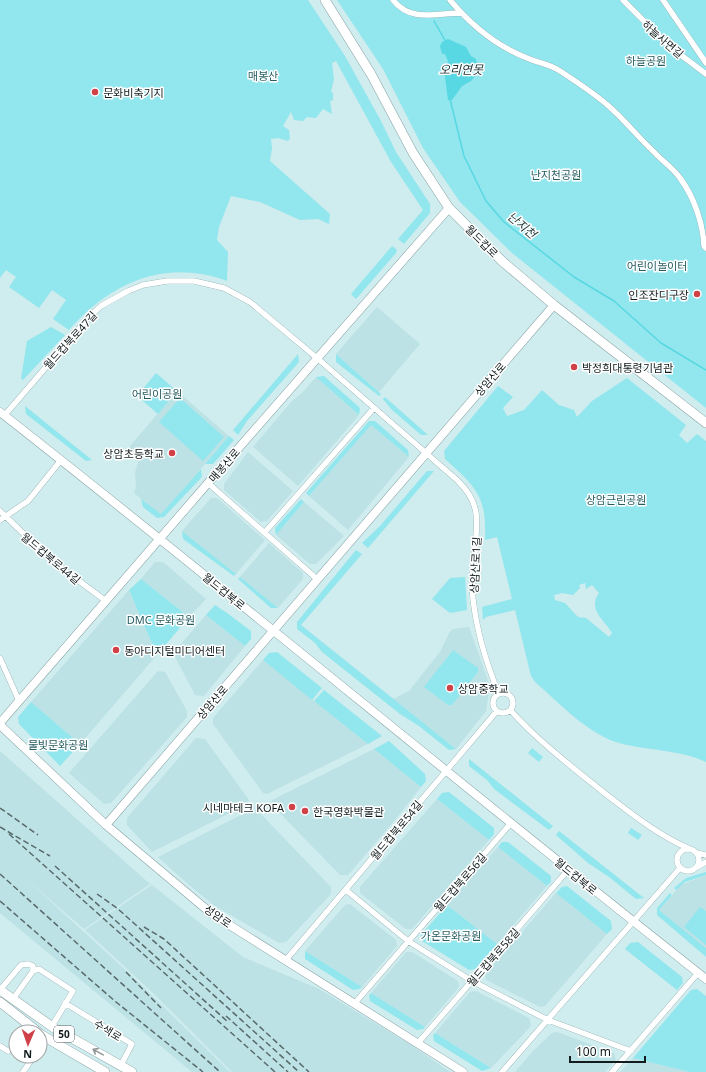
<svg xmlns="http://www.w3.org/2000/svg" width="706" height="1072" font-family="'Noto Sans','Noto Sans KR',sans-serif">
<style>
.built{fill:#bce2e5}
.green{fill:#92e6ed;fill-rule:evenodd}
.water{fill:#57d8e2}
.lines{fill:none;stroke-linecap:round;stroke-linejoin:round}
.stream{stroke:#57d8e2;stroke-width:1.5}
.street-casing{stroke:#86a1a3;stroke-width:6}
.secondary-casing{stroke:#86a1a3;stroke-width:9}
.primary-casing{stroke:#86a1a3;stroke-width:10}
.street{stroke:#fff;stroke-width:5.5}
.secondary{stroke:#fff;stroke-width:8}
.primary{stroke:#fff;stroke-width:9}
.rail{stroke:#596a6b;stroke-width:1.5;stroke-dasharray:6 3;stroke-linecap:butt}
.oneway{stroke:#949999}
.poi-dot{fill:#d04047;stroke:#fff;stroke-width:1.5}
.labels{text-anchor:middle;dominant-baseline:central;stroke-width:3;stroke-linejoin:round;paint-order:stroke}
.shield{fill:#fff;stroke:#596061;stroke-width:1}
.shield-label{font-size:10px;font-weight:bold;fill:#121c1d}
.street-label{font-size:11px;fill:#121c1d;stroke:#fff}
.park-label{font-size:11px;fill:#275d61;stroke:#fff}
.poi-label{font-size:11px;fill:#121c1d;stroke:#fff;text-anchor:start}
.water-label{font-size:12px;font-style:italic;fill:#193031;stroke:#fff}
</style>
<rect width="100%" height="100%" fill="#cfecee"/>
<path class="built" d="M377,307L420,344L379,392L336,354Z
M316,377L359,415L298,486L253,447L292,401L301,394Z
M177,391L229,436L161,515L134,493L136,487L135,472L138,463L137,454L125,452Z
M371,425L409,457L348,530L309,496Z
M248,452L293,491L267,521L261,522L224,490V484Z
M211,498H217L265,540L236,574L182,531Z
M304,502L344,536L316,564H310L276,535Z
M269,543L303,573V579L278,608L240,577Z
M155,562H163L206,599L189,617L141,579Z
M129,590L157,655L80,744L31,702Z
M206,615L245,646L204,696L195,695L173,653Z
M469,627L490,686L486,711L456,749L393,699L409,691L440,652L449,633L453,629Z
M263,660L368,744L267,794L263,793L213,724V718Z
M158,671L165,672L187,711V717L111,803L104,804L69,773Z
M196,738L205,739L249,800L248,804L152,852L127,825V818Z
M374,749L421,787L395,820L348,875H340L271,804L272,800Z
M0,751L150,884L84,929L25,878L131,975L230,1072H192L0,913Z
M437,799L489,840L412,929H406L360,893V887Z
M253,809L257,810L331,887V894L286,942L279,943L215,906L189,885L158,857Z
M498,847L547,886L497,944L447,905Z
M706,875V948L659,910L681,885Z
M152,885L243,957L319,989L411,1045L450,1072H232L150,990L85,930Z
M556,893L607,934L545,1006L540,1007L486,980L485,974Z
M350,904L396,940L397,946L362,987L305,951L345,905Z
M406,952H412L458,981L459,987L425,1027L371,993Z
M476,991L529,1018L531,1026L491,1068L435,1033L470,992Z
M557,1032L614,1053L616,1060L605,1072H515L533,1051L552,1033Z
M633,1058L662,1065L690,1072H620Z"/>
<path class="green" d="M0,0H308L345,56L381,121L396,152L430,204V213L404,244L398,239L423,210L391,162L336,61L332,63L334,79L331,92L333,93V100L330,101L332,114L323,109L316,118L307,117L303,121L294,120L291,112L283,126L289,130L290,138L288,141L278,138L271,139L272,148L270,161L330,214L329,224L318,219L300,220L260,202L231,196L219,227L217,240L228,252L227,281C165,258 110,283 69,330L53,319L66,300L52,290L39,308L9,287L16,277L6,270L0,278Z
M337,0H706V408L512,253L460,202L423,148L383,69Z
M392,246L397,250L396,253L356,299L351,294Z
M51,327L65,335L23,380L21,379L27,341Z
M298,354L299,362L247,421L238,435L233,430Z
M336,354L381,394L379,396L336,362Z
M156,373L177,391L158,414L137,396Z
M324,376L360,408L359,415L316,377Z
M627,378L686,425L679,435L687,443L697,434L706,441V762C678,749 648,751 619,743C586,733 561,704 535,682L531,676L515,610L486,617L483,620L482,607L512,599L497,537L485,540C487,496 476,487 445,459L444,451L498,386L513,397L503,408L507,416L524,410L542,390L559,405L574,410L577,417L592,401ZM585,583L586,589L592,585L599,593C587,610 605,620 612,633L609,637L586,618L578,617L565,603L555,600L554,595L562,593L573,595L580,588L579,585Z
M385,397L428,435H421L391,409L383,399Z
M180,398L224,437L203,461L159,422Z
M25,407V406L92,460L86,461L26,414Z
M369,421H375L408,450L409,457L371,425L309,496L306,493Z
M229,436L234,440L213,464H205Z
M201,469L202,477L164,517L157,518L143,507L141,499L161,514Z
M427,471H434L368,548L362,543L380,526Z
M301,499L304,502L276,535L275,528Z
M182,531L236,574L234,576L183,539Z
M356,550L362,554L301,625L456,749L449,750L419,726L400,714L322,652L315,643L297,629V622Z
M240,577L278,608H271L238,579Z
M465,577L467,610L450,613L432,599L450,578Z
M141,579L189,617L157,655L129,590Z
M215,605L227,613L251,631V639L245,646L206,615Z
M453,650L478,668V672L452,705H448L424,687Z
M277,652L322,688L312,700L263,660L269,653Z
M324,690L382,736L368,744L314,701Z
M31,702L80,744L60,766L19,724L18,717Z
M389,741L425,774L426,781L421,787L374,749Z
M532,748L543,757L539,762L528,753Z
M469,759L553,826L549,830L494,789L487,780L469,766Z
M449,792L494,828V834L489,840L437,799L442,793Z
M631,828L642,835L638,840L628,833Z
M559,831L644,898L636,899L609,877L588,863L556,835Z
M502,842H508L551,876V882L547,886L498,847Z
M706,872V875L685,882L676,890L674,888L686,878Z
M567,886L611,921L612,929L607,934L556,893L562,887Z
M670,893L672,895L659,910L706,948V957L657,915V908Z
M447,905L497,944L475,969L469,970L422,941L421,935Z
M700,907L706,911V945L684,927Z
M638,942L682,977L683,983L677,990L625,949L630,943Z
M305,951L362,987L359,989L353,990L305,959Z
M697,989L706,996V1072H690L633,1058L691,990Z
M371,993L425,1027L423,1029L417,1030L370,1001L369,995Z
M435,1033L491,1068L482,1071L434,1041L433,1035Z"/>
<path class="water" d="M448,39L466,47L471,56L476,59L478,69L475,76L471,81L462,86L452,100H448L444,69L448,61L445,54H442L440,46L442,42Z"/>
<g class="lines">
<path class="stream" d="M434,21L446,42
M450,99L464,156L486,201L504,222L574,277L614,301L661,343L706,370"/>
<defs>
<path id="street" d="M393,0C411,23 437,13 461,13
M450,0C471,25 496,46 527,58C538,63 550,64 560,71C577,82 600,97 614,111C628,124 640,139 654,152C662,161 673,168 680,178C694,197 703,223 704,246L706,248
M623,0L669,46L706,74
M663,0L706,63
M4,416L89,317L101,306L128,291L143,285L167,281H194L224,288L250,302L317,358L457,480C483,505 477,524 474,556C472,570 472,585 473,599C477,633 486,663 499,694
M208,483L317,579
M0,511L52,561L106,601
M0,520L28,501L61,460
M265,532L374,408
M0,658L19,701
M493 703a10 10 0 1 1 20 0a10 10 0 1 1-20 0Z
M511,711C538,741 571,766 603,792C631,813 657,835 690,849
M677 860a11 11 0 1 1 22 0a11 11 0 1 1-22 0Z
M696,853L706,855
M697,867L706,862
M346,890L408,941L472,981L548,1020L631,1051
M285,961L497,711
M33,971L39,969L73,991L52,1026
M0,990L21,965L28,964L33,966V971L13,999
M65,1003L132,1044L121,1065
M354,1004L511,823
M418,1043L568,870
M0,1046L8,1051
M40,1047L46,1038
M23,1072L34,1056
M502,1072L680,868
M612,1072L698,973"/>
<path id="secondary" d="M0,412C237,598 469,792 706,979
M0,723L208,483L449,208
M0,725L106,825L212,914L463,1072
M106,825L554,305"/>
<path id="primary" d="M325,0L371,74L413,153L449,208L503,262L554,305L706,423
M0,990L54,1028L132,1072
M0,1002L38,1032
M40,1034L105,1072"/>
</defs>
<use href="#street" class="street-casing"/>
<use href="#secondary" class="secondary-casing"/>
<use href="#primary" class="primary-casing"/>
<use href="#street" class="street"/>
<use href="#secondary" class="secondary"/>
<use href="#primary" class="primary"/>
<path class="rail" d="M0,808L38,835
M0,827L50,856
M9,834L275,1072
M55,866L228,1022
M0,874L220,1072
M97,894L117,908L299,1072
M0,901L116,1002L203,1072
M144,927L164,939L309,1072
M126,972L161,1008
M226,1016L288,1072"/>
</g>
<defs><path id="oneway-shaft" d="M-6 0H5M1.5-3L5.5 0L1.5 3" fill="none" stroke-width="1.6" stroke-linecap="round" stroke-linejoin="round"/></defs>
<use class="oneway" href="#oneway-shaft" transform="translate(98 1052) rotate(-151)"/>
<g class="poi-dot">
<circle cx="95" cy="92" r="4"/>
<circle cx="697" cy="294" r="4"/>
<circle cx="574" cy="367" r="4"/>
<circle cx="172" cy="453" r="4"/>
<circle cx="116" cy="650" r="4"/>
<circle cx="450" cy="688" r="4"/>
<circle cx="292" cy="807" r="4"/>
<circle cx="305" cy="811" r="4"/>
</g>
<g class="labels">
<rect class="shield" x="54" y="1026" width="20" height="16" rx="3"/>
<g class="shield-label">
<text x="64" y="1034">50</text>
</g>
<g class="street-label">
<text transform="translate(663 39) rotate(41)">하늘사면길</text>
<text transform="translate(482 241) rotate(45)">월드컵로</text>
<text transform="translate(70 340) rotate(-48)">월드컵북로47길</text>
<text transform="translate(490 379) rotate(-49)">상암산로</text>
<text transform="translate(224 465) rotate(-49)">매봉산로</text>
<text transform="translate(51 558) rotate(40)">월드컵북로44길</text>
<text transform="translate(475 565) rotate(-87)">상암산로1길</text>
<text transform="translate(224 591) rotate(39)">월드컵북로</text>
<text transform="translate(212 702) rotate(-49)">상암산로</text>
<text transform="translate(396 830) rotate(-50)">월드컵북로54길</text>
<text transform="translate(576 876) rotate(39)">월드컵북로</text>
<text transform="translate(460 882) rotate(-49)">월드컵북로56길</text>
<text transform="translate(218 916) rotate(35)">성암로</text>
<text transform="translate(493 957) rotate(-49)">월드컵북로58길</text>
<text transform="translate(108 1030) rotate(31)">수색로</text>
</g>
<g class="park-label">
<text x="646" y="60">하늘공원</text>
<text x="263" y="75">매봉산</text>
<text x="556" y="174">난지천공원</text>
<text x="657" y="265">어린이놀이터</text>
<text x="157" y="393">어린이공원</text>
<text x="616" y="499">상암근린공원</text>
<text x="161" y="619">DMC 문화공원</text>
<text x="58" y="744">물빛문화공원</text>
<text x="451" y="935">가온문화공원</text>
</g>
<g class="poi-label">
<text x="103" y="92">문화비축기지</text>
<text x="689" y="294" text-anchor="end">인조잔디구장</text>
<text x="582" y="367">박정희대통령기념관</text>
<text x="164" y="453" text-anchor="end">상암초등학교</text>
<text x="124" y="650">동아디지털미디어센터</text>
<text x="458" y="688">상암중학교</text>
<text x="284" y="807" text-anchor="end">시네마테크 KOFA</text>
<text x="313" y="811">한국영화박물관</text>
</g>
<g class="water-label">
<text x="461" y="69">오리연못</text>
<text transform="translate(522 225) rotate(40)">난지천</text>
</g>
</g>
<g transform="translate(28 1044) rotate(182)"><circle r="19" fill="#ffffff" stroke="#a0a4a5"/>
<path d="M0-3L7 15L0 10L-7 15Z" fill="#d04047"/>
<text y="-6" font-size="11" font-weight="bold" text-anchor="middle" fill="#121c1d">N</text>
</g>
<path d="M570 1056v6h75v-6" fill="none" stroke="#121c1d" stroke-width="2"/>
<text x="576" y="1056" font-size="12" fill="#121c1d" stroke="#ffffff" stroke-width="3" paint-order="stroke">100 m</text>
</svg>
